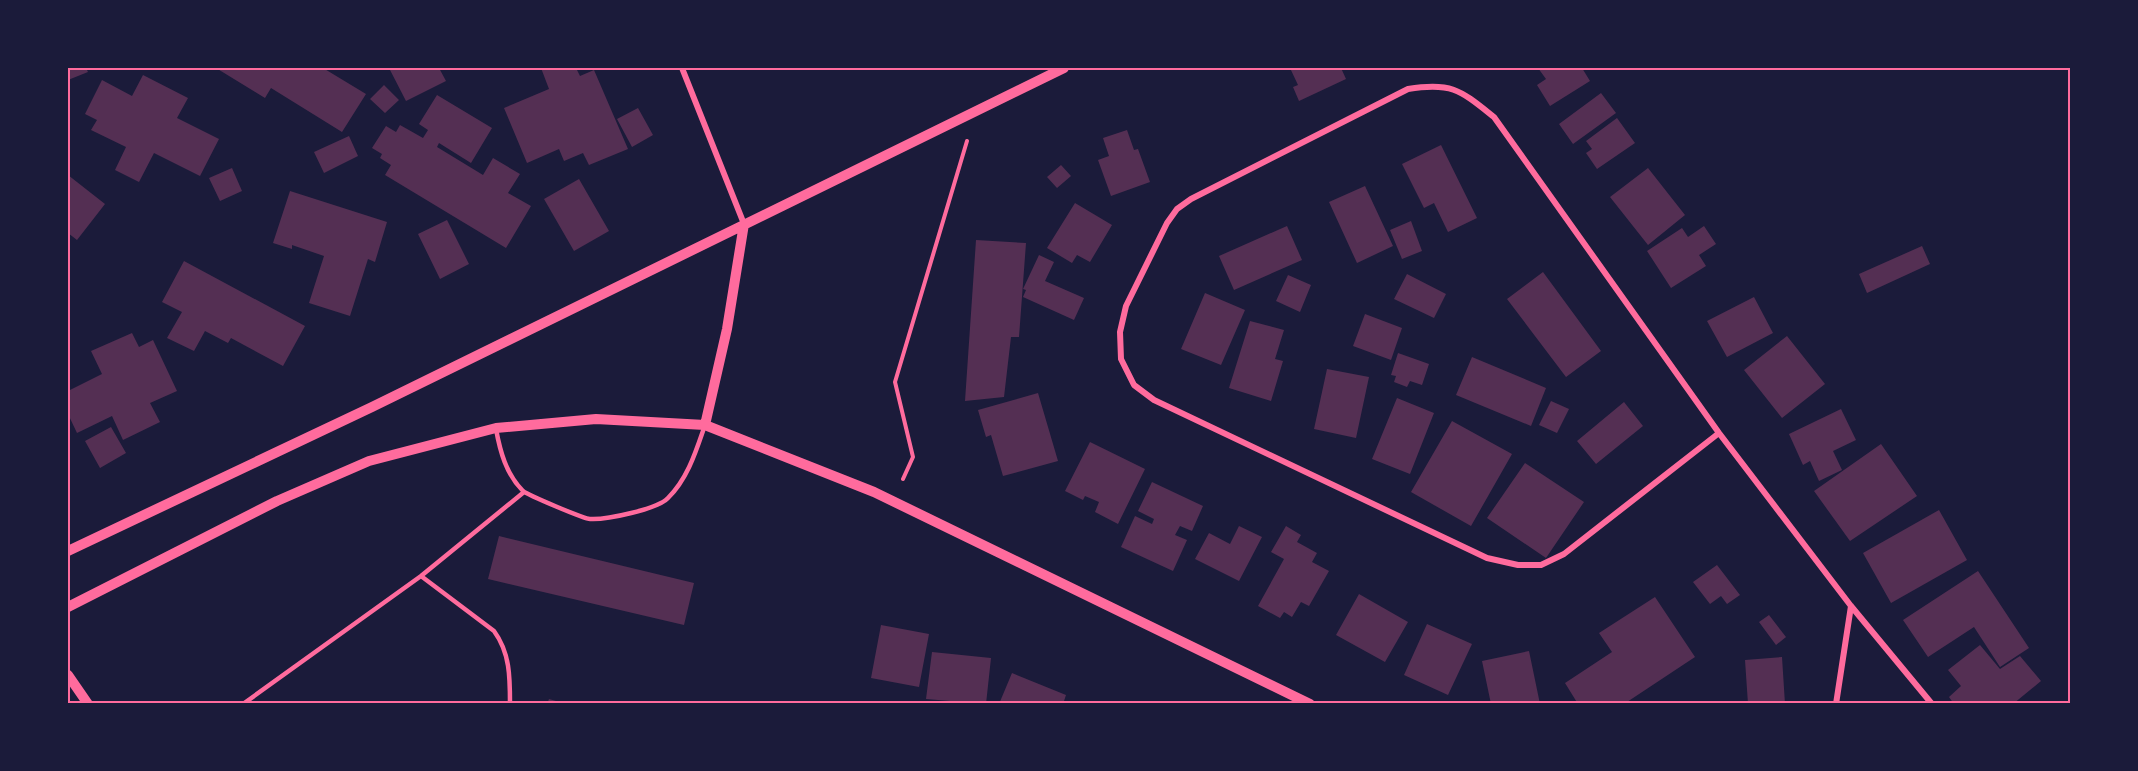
<svg xmlns="http://www.w3.org/2000/svg" width="2138" height="771" font-family="Figtree,sans-serif">
<style>
.building{fill:#542f53}
.lines{fill:none;stroke-linecap:round;stroke-linejoin:round}
.path{stroke:#ff6b9d;stroke-width:4}
.service{stroke:#ff6b9d;stroke-width:4.5}
.minor{stroke:#ff6b9d;stroke-width:6}
.tertiary{stroke:#ff6b9d;stroke-width:10}
.neatline{fill:none;stroke:#ff6b9d;stroke-width:2}
</style>
<rect width="100%" height="100%" fill="#1b1b3a"/>
<path class="building" d="M68,68H86L88,72L68,80Z
M216,68H323L366,94L342,132L271,88L265,98Z
M389,68H439L446,81L406,101Z
M541,68H576L580,76L594,70L628,149L589,165L583,153L564,161L559,149L527,163L504,108L549,89Z
M1290,68H1341L1346,79L1299,101L1293,87L1298,85Z
M1538,68H1582L1590,81L1550,106L1537,85L1546,79Z
M143,75L188,98L177,118L219,139L200,176L154,153L139,182L115,170L126,147L91,130L97,120L85,114L102,80L132,96Z
M384,85L399,100L385,113L370,99Z
M1601,93L1616,113L1573,144L1559,124Z
M437,95L492,128L471,163L439,143L437,147L483,175L493,158L520,174L508,193L531,206L506,248L385,175L391,165L380,158L382,154L372,148L386,126L396,132L400,125L423,138L428,130L419,124Z
M638,108L653,135L632,147L617,119Z
M1617,118L1635,143L1597,169L1586,153L1592,149L1586,141Z
M1127,130L1134,150L1138,149L1150,182L1111,196L1098,160L1109,156L1103,138Z
M349,136L358,156L324,173L314,152Z
M1441,145L1477,218L1448,232L1434,203L1424,208L1402,164Z
M1061,165L1071,176L1057,188L1047,177Z
M232,168L242,191L220,201L209,178Z
M1648,168L1685,215L1648,245L1610,197Z
M68,175L105,204L77,240L68,233Z
M579,179L609,231L574,251L544,199Z
M1365,186L1393,246L1357,263L1329,202Z
M290,191L387,222L375,262L368,259L350,316L309,303L324,256L292,245V249L273,243Z
M1075,203L1112,225L1090,262L1077,255L1072,263L1047,248Z
M447,220L469,264L440,279L418,234Z
M1411,221L1422,251L1402,259L1390,230Z
M1287,226L1302,260L1234,290L1219,256Z
M1704,226L1716,244L1699,255L1706,266L1671,288L1647,251L1682,228L1688,237Z
M976,240L1026,243L1019,337H1011L1004,397L965,401Z
M1922,246L1930,264L1867,293L1859,274Z
M1039,255L1054,262L1045,281L1084,298L1074,320L1023,297L1026,290L1023,289Z
M184,261L305,326L283,366L231,338L228,343L205,331L194,351L167,338L182,312L162,302Z
M1543,272L1601,351L1566,377L1507,299Z
M1407,274L1446,294L1434,318L1394,299Z
M1288,275L1311,285L1300,312L1276,301Z
M1205,293L1245,310L1221,365L1181,349Z
M1754,297L1773,333L1727,357L1707,321Z
M1365,314L1402,328L1391,360L1353,346Z
M1250,321L1284,330L1275,359L1283,361L1271,401L1229,388Z
M132,333L139,347L153,340L177,391L150,403L160,422L123,440L112,416L77,433L68,414V391L102,374L91,351Z
M1787,336L1825,384L1782,418L1744,370Z
M1398,353L1429,364L1422,385L1410,381L1407,387L1394,382L1396,376L1391,375Z
M1472,357L1546,388L1531,426L1456,395Z
M1327,369L1369,377L1356,438L1314,429Z
M1038,393L1058,461L1003,476L991,435L986,437L978,410Z
M1397,398L1434,413L1410,474L1372,459Z
M1551,401L1569,409L1557,433L1539,425Z
M1624,402L1643,426L1596,464L1577,441Z
M1841,409L1856,440L1833,451L1842,470L1819,481L1810,461L1803,465L1789,434Z
M1452,421L1512,454L1471,526L1411,492Z
M111,427L126,453L100,468L85,441Z
M1090,442L1145,469L1118,524L1095,512L1099,502L1085,496L1083,500L1065,491Z
M1881,444L1917,496L1850,541L1814,491Z
M1525,463L1584,502L1546,558L1487,518Z
M1152,482L1203,506L1192,531L1180,526L1175,535L1187,540L1173,571L1121,547L1135,516L1152,524L1154,519L1138,511Z
M1939,510L1967,560L1891,603L1863,553Z
M1239,526L1262,537L1239,581L1195,559L1209,533L1230,544Z
M1286,526L1301,535L1297,542L1317,553L1312,562L1329,571L1309,606L1301,602L1292,617L1284,612L1280,618L1258,606L1284,559L1271,552Z
M499,536L694,583L684,625L488,579Z
M1717,565L1740,595L1727,604L1721,596L1710,604L1693,582Z
M1978,571L2029,648L2000,667L1974,627L1928,657L1903,620Z
M1359,594L1408,622L1385,662L1336,635Z
M1655,597L1695,657L1624,704H1578L1565,683L1612,652L1599,633Z
M1769,615L1786,637L1776,645L1759,622Z
M1427,624L1472,644L1448,695L1404,675Z
M881,625L929,634L919,687L871,678Z
M1980,645L2000,669L2020,656L2041,681L2013,704H1954L1949,697L1961,686L1948,670Z
M1529,651L1540,704H1491L1482,661Z
M932,652L991,658L986,704L926,699Z
M1782,657L1785,704H1748L1745,660Z
M1012,673L1066,695L1063,704H999Z
M549,699L563,703V704H547Z"/>
<g class="lines">
<path class="path" d="M903,479L913,457L895,382L967,141"/>
<path class="service" d="M496,429C500,451 506,474 523,491C528,495 584,519 590,519C606,520 658,509 668,498C688,478 696,451 705,425
M421,576L494,631C510,653 510,677 510,704
M243,704L421,576L524,492"/>
<path class="minor" d="M682,68L744,224
M1719,433L1564,554L1541,565H1518L1487,558L1154,400L1134,385L1121,359L1120,332L1126,306L1167,223L1177,209L1191,199L1408,89C1452,82 1460,90 1494,117L1719,433L1851,606L1932,704
M1836,704L1851,606"/>
<path class="tertiary" d="M705,425L727,329L744,224
M68,551L372,407L1064,68
M68,607L277,501L369,461L496,428L596,419L705,425L874,492L1310,704
M68,675L88,704"/>
</g>
<rect width="2138" height="771" fill="none" stroke="#1b1b3a" stroke-width="138"/>
<rect x="69" y="69" width="2000" height="633" class="neatline"/>
</svg>
